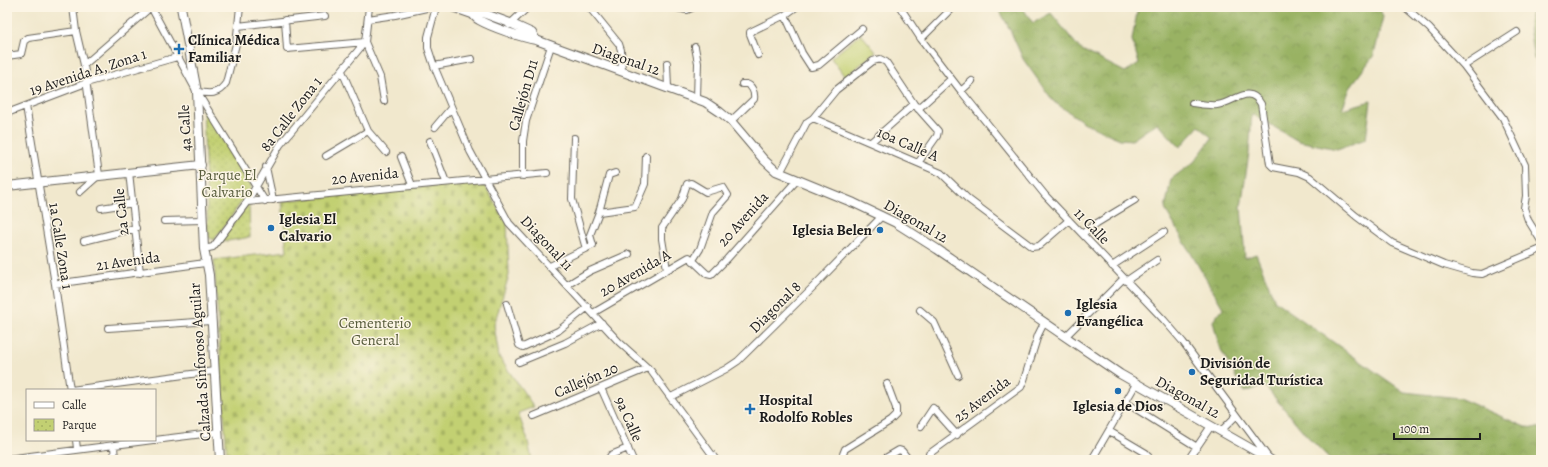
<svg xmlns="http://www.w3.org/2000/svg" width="1548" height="467" font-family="Alegreya,serif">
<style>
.grass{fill:#c2d072;stroke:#6f7647}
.forest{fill:url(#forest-crowns);stroke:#5a6740}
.cemetery{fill:url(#cemetery-stones);stroke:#6f7647}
.park{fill:url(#park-dots);stroke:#6f7647}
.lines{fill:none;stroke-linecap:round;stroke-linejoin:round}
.minor-casing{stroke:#67635a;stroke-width:8}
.major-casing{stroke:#67635a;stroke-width:10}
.minor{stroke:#fff;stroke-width:6}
.major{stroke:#fff;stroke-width:8}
.poi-dot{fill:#1f6fb2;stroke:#fcf5e5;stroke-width:1.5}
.labels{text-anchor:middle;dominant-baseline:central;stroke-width:3;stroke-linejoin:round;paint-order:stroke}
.poi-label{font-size:15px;font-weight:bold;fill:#1c1c1c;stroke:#fcf5e5;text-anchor:start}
.street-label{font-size:15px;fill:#1c1c1c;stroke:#fcf5e5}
.park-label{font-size:15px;fill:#565b3a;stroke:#fcf5e5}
</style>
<defs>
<pattern id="forest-crowns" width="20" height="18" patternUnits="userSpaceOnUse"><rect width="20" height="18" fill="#99b264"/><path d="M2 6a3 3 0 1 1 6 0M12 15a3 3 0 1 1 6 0" fill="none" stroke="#839856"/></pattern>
<pattern id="cemetery-stones" width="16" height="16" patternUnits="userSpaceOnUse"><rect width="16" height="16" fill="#c2d072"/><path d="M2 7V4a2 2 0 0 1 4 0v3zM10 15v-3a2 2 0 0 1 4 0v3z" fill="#a6b262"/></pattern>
<pattern id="park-dots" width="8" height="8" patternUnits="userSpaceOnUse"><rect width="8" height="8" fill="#c2d072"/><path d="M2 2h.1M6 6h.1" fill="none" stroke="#a6b262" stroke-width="1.8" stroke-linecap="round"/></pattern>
</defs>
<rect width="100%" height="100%" fill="#fcf5e5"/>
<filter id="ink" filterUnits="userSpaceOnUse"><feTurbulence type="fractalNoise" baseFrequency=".025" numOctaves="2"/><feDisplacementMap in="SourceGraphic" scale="8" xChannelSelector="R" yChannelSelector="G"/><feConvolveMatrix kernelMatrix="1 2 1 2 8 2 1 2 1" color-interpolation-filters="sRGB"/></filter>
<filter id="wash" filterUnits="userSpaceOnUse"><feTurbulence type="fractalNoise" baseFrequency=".012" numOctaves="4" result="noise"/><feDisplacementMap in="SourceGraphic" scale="16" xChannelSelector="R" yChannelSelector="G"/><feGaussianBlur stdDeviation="0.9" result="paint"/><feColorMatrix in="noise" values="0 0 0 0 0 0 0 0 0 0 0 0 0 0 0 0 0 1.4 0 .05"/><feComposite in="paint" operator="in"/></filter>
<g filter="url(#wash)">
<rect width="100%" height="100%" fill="#f1e8cd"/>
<path class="grass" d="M861,34L876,52L845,77L831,58Z"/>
<path class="forest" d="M998,7H1022L1033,23L1051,13L1080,49L1125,72L1139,63L1132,40L1138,7H1379L1383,17L1374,55L1351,86L1342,109L1371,101L1366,139L1337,149L1298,141L1252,114L1249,153L1241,207L1245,258L1256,254L1275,301L1404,392L1459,398L1525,427L1541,428V460H1331L1307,436L1265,386L1244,392L1219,346L1213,321L1223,308L1165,209L1171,179L1194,162L1212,138L1199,126L1180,147L1157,123L1132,140L1120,139L1088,125L1054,102L1023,59L1011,32Z
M1532,7H1541V66L1534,59L1529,27Z"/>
<path class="cemetery" d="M482,181L507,223L509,275L494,325L499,357L534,407L518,413L527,438L532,460H227L214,260L287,251L282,201Z"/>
<path class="park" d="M206,106L251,180V189L214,240L208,237L203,107Z
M249,203L250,237L217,243Z"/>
</g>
<g filter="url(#ink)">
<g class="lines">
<defs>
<path id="minor" d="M73,7L76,31L84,65L99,175L80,192
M151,7L197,92L265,201
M436,7L428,37V48L434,66L470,151L509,223L619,342L651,371L716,460
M589,7L619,44L621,50L622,72
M672,7L687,10L694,7
M900,7L921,39L961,91L1045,195L1164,320L1183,342L1268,457
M1405,7L1429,28L1464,66L1503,118L1525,165L1526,196L1524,208L1528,220L1541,241
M785,15L802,53L811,67L819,65L862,29
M368,19L395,15L431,7
M285,20L287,49L365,42
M509,25L528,7
M238,26L325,16
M921,39L953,7
M365,42L380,77L384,101
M695,47L698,63L697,98
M758,55L750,34V32L785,15L796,7
M7,56L21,54L24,41L28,38L76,31
M667,63L668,88
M84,65L151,7
M434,66L472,59
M1464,66L1517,32
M342,71L368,131L386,152
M961,91L972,81
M197,92C210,94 218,95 226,83L236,44L240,7
M1192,103C1200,104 1209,106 1217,105C1234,103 1249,83 1261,104L1270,164L1273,167L1299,172L1310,177L1356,216L1392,243L1444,265L1472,273L1482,274L1541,249
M26,106L55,284L70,390
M918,109L951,79
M7,113L86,83L177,57
M813,118L941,173L968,199L1032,247L1039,246L1069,220
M731,121L754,99C755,93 752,85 746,84H742
M435,127L451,108
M574,138L572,199L586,249
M430,141L446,182
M871,142L914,104
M326,156L368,131
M401,157L412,185
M266,167L273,200
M129,172L140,273
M780,173L807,122L813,118L836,90L859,72L873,61L880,59L886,62L914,104L938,131L937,136L918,163
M523,176V141L526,121L551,46
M247,202L547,173
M101,208L133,203
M599,212L635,207L645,184L646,156
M164,221L203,220
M1082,234L1097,223L1135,200
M84,241L136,228
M204,249L213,247L247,202L280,145L365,42L369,7
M550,266L593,245L590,235L599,212L609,175L615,173
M1112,266L1164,232
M667,269L662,239V228L682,199L687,184L691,183L706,192L723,187L728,195L713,212L700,249L693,260
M1126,281L1157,260
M55,284L205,263
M567,285L590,271L629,254
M507,304L519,345L523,347L558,331L588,307
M920,310L934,322L958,375
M593,313L689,257L707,274L711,275L727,259L797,180
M108,328L211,321
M1065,337L1124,278
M519,362L565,343L602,323
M601,388L633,460
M71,390L214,371
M671,397L726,369L738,361L814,286L882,216
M1125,402L1197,447
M534,416L648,368
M921,426L933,408L957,435
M1109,431L1146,453L1148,456L1147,460
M1221,431L1237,415
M76,440L77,449
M155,440L219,432
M114,446L115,460
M7,459L153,440
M608,460L611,455L628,448
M845,460L843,454L845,449L890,421L896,415V408L887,384
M882,460L899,450L902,451L909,460
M928,460L929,454L1021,387L1024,380L1038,335L1044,323
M1095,460L1094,456L1136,384
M1188,460L1211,426"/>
<path id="major" d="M181,7L197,92L204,249L209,275L220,460
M452,7L472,14L480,12L510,23L532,33L536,40
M472,14C475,16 476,19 479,20C491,27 523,38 536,40L705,102L720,112L731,121L764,160L776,171L854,203L896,223L937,249L1120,374L1271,460
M7,186L201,165"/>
</defs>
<use href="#minor" class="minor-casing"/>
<use href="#major" class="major-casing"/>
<use href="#minor" class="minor"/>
<use href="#major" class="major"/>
</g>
</g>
<g class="poi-dot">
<path d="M177 43h4v4h4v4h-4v4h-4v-4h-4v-4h4z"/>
<circle cx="271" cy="228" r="4"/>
<circle cx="880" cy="230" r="4"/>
<circle cx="1068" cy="313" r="4"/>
<circle cx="1192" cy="372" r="4"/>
<circle cx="1118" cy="391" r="4"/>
<path d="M748 403h4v4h4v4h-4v4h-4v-4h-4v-4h4z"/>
</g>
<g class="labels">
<g class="poi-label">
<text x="188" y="40">Clínica Médica<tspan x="188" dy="17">Familiar</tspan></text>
<text x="279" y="219">Iglesia El<tspan x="279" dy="17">Calvario</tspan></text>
<text x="872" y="230" text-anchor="end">Iglesia Belen</text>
<text x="1076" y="304">Iglesia<tspan x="1076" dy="17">Evangélica</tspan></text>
<text x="1200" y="363">División de<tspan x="1200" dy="17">Seguridad Turística</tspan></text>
<text x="759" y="400">Hospital<tspan x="759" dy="17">Rodolfo Robles</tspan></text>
<text x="1118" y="406" text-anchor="middle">Iglesia de Dios</text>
</g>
<g class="street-label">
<text transform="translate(626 59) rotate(19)">Diagonal 12</text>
<text transform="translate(88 72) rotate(-18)">19 Avenida A, Zona 1</text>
<text transform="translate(523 95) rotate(-74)">Callejón D11</text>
<text transform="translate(291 114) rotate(-52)">8a Calle Zona 1</text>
<text transform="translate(185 128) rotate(-93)">4a Calle</text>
<text transform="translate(908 144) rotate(23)">10a Calle A</text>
<text transform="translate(365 176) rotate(-6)">20 Avenida</text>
<text transform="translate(121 212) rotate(-96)">2a Calle</text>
<text transform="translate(743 219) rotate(-48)">20 Avenida</text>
<text transform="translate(916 221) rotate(30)">Diagonal 12</text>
<text transform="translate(1092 226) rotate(46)">11 Calle</text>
<text transform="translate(547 243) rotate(47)">Diagonal 11</text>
<text transform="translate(61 246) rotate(81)">1a Calle Zona 1</text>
<text transform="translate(128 261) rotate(-8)">21 Avenida</text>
<text transform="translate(635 273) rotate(-30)">20 Avenida A</text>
<text transform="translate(775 307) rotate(-45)">Diagonal 8</text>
<text transform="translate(200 362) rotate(-94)">Calzada Sinforoso Aguilar</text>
<text transform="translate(586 380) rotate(-23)">Callejón 20</text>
<text transform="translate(1188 397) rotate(29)">Diagonal 12</text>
<text transform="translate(982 399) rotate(-37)">25 Avenida</text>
<text transform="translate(629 419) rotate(66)">9a Calle</text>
</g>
<g class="park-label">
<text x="227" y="175">Parque El<tspan x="227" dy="17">Calvario</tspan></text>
<text x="375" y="323">Cementerio<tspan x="375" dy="17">General</tspan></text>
</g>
</g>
<rect width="1548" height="467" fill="none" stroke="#fcf5e5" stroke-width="24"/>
<rect x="26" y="389" width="130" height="52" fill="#fcf5e5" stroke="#a29e95"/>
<rect x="34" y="402" width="20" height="6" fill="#ffffff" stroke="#a29e95"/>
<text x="62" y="409" font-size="12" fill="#1c1c1c">Calle</text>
<rect x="34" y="419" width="20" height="12" fill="url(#park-dots)" stroke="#a29e95"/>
<text x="62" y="429" font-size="12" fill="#1c1c1c">Parque</text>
<path d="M1394 433v6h86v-6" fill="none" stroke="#1c1c1c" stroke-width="2"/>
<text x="1400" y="433" font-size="12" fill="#1c1c1c" stroke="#fcf5e5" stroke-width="3" paint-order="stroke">100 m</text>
</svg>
